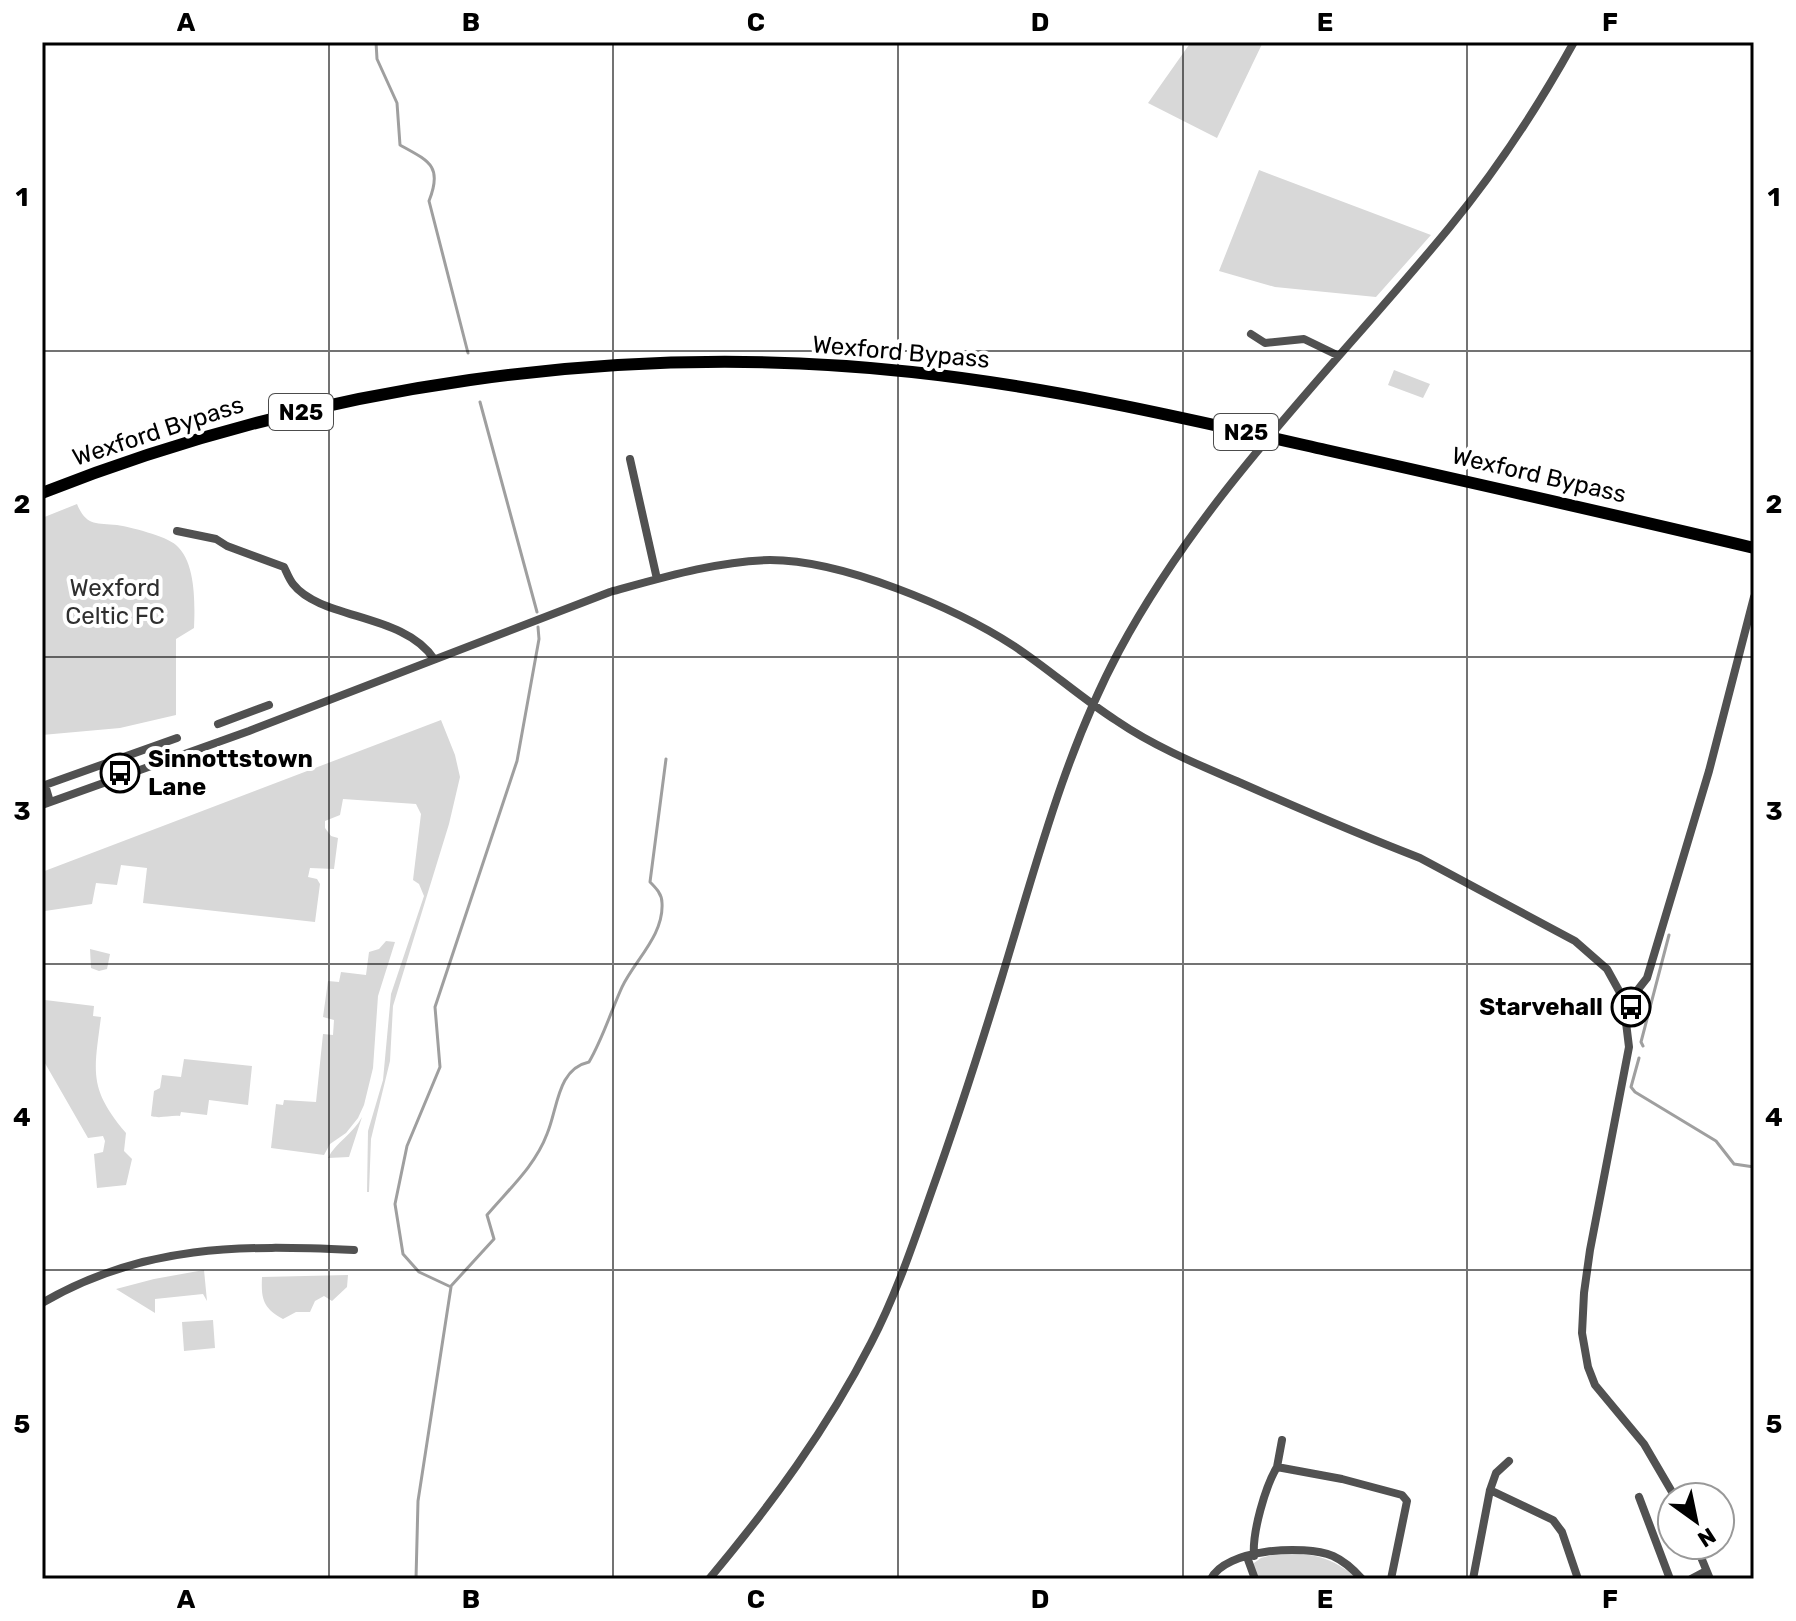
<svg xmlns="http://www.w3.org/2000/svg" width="1796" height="1621" font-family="Rubik,sans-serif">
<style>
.green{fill:#d8d8d8}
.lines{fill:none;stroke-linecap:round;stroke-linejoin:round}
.stream{stroke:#9f9f9f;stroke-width:3}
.minor{stroke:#515151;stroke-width:8}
.highway{stroke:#000;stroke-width:12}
.grid{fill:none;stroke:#000;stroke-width:2;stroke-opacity:0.55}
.labels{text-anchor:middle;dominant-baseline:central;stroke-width:8;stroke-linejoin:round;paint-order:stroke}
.shield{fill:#fff;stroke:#4c4c4c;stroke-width:2}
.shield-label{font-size:22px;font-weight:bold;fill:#000}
.street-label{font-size:24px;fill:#000;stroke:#fff}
.park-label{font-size:24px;fill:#2f2f2f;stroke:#fff}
.poi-label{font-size:24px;font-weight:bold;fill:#000;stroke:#fff;text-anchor:start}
.neatline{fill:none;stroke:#000;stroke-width:3}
.grid-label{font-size:26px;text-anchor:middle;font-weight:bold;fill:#000}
</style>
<rect width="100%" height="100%" fill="#fff"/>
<path class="green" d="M1191,42H1263L1217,138L1148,103Z
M1259,170L1431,235L1376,297L1275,287L1219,271Z
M1394,370L1430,384L1423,398L1388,385Z
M77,504C86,526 96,523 117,525C130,527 166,536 176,545C196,562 195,604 194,628L176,639V715L120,728L42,735V518Z
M441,720L455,755L460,777L449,824L393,1006L390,1061L371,1139L369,1192H367L368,1131L383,1080L391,994L424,896L419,884L413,880L421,814L416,804L343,799L340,815L325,821V828L331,836L338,838L334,869L310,868L308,877L317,879L320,884L315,922L143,903L147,868L121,865L117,885L96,883L92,904L45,911L42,898V872Z
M386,941L395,942L378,996L373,1068L364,1105L358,1118L346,1133L330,1144L324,1155L271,1148L276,1104L283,1105L284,1100L316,1102L323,1034L333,1035L334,1020L323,1017L328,981L339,982L341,972L366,975L369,952L379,949Z
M90,949L110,954L107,969L99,971L91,968Z
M44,992L45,1000L94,1006L93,1016L101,1017C94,1072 88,1088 126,1133L124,1151L132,1159L126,1185L97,1188L94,1154L103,1152L105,1141L103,1136L88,1138L42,1058V993Z
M184,1059L252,1066L248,1105L209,1100L207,1115L181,1112L180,1116C170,1115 160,1119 151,1116L154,1091L160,1088L162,1075L181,1077Z
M362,1117L349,1157L328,1158C336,1142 353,1134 362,1117Z
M204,1270L207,1301L203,1294L155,1299V1313L116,1289L154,1279Z
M348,1275L347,1287L332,1301L324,1296L315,1301L310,1312H296L283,1319C263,1308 261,1299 262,1277Z
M213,1320L215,1348L184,1351L182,1322Z
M1280,1553C1314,1554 1331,1556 1358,1579H1260C1254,1574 1253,1569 1254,1563L1261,1558Z"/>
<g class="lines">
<path class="stream" d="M376,42L377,59L397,103L400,145C429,161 443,166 429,201L468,353
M480,402L537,612
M1643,1046L1641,1042L1669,935
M1639,1058L1631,1087L1635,1092L1716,1141L1734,1164L1754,1167
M451,1286L494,1239L487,1215C509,1189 535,1166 547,1134C558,1108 557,1069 589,1062C603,1038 611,1011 622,987C635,960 664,935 662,903C662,894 656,888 650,882L666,759
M416,1579L418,1501L451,1287L419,1272L403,1254L395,1204L407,1146L440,1067L435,1007L517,761L539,639L538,627"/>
<path class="minor" d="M1251,334L1265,343L1304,339L1337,355
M630,459L657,579
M177,531L216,539L227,546L284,567C287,573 289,579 293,584C321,620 404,613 434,659
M218,724L269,705
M50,802L45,785L177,738
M42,805L249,731L610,592C661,578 717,561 770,560C842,560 954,607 1014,646C1049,669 1081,698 1117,721C1155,747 1199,765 1241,783C1300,809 1360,835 1420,858L1575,941L1607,969L1623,998L1629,1047L1590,1250L1584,1293L1582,1333L1588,1367L1595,1385L1644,1444L1675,1497
M1623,998L1636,992L1647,978L1709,771L1754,597
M42,1303C143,1244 241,1245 354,1250
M1282,1440L1277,1467L1342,1479L1402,1495L1407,1501L1391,1579
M1490,1490L1553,1520L1562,1532L1578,1579
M1639,1497L1670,1579
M1696,1545L1710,1579
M1254,1556C1252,1533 1265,1487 1277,1467
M1247,1557L1255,1579
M709,1579C771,1505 827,1429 871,1343C896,1295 913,1244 931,1193C956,1123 979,1052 1001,980C1035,869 1064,754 1119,651C1205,491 1335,367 1449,228C1496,171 1538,107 1574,42
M1211,1579C1225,1549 1304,1544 1333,1556C1344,1561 1354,1570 1362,1579
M1473,1579L1490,1490L1496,1473L1509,1461
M1691,1579L1706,1571"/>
<path class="highway" d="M42,493C315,385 620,340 912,372C1052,387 1189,419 1326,450C1469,482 1612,514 1754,548"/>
</g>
<path class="grid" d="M329,42V1579M613,42V1579M898,42V1579M1183,42V1579M1467,42V1579M42,351H1754M42,657H1754M42,964H1754M42,1270H1754"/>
<defs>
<symbol id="bus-ring" viewBox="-11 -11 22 22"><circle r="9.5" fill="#fff" stroke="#000" stroke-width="1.5"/><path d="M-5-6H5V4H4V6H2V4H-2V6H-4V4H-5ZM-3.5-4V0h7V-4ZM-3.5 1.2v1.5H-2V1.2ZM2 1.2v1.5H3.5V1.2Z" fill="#000"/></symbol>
</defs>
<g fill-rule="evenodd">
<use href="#bus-ring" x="98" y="751" width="44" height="44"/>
<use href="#bus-ring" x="1609" y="985" width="44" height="44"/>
</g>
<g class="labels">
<g class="shield">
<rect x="269" y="394" width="64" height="36" rx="6"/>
<rect x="1214" y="414" width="64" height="36" rx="6"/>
</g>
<g class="shield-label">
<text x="301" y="412">N25</text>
<text x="1246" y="432">N25</text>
</g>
<g class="street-label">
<text transform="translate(901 352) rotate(5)">Wexford Bypass</text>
<text transform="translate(158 431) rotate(-18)">Wexford Bypass</text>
<text transform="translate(1539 475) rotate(13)">Wexford Bypass</text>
</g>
<g class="park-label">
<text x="115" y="588">Wexford<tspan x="115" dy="28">Celtic FC</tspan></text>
</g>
<g class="poi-label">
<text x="148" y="759">Sinnottstown<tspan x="148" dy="28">Lane</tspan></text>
<text x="1603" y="1007" text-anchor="end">Starvehall</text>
</g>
</g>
<rect width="1796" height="1621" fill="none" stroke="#ffffff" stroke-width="88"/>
<g transform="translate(1696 1521) rotate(147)"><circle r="38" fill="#ffffff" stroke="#999999" stroke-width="2"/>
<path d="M0-6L14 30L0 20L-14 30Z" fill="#000000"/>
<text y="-12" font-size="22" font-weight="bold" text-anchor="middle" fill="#000000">N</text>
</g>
<rect x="44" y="44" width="1708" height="1533" class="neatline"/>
<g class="grid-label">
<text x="186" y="31">A</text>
<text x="471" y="31">B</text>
<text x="756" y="31">C</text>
<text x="1040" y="31">D</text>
<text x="1325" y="31">E</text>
<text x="1610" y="31">F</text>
<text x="22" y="206">1</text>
<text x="1774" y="206">1</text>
<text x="22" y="513">2</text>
<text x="1774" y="513">2</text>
<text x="22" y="820">3</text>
<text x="1774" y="820">3</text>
<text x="22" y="1126">4</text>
<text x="1774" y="1126">4</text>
<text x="22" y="1433">5</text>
<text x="1774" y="1433">5</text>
<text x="186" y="1608">A</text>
<text x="471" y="1608">B</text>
<text x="756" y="1608">C</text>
<text x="1040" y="1608">D</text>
<text x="1325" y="1608">E</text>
<text x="1610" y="1608">F</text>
</g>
</svg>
